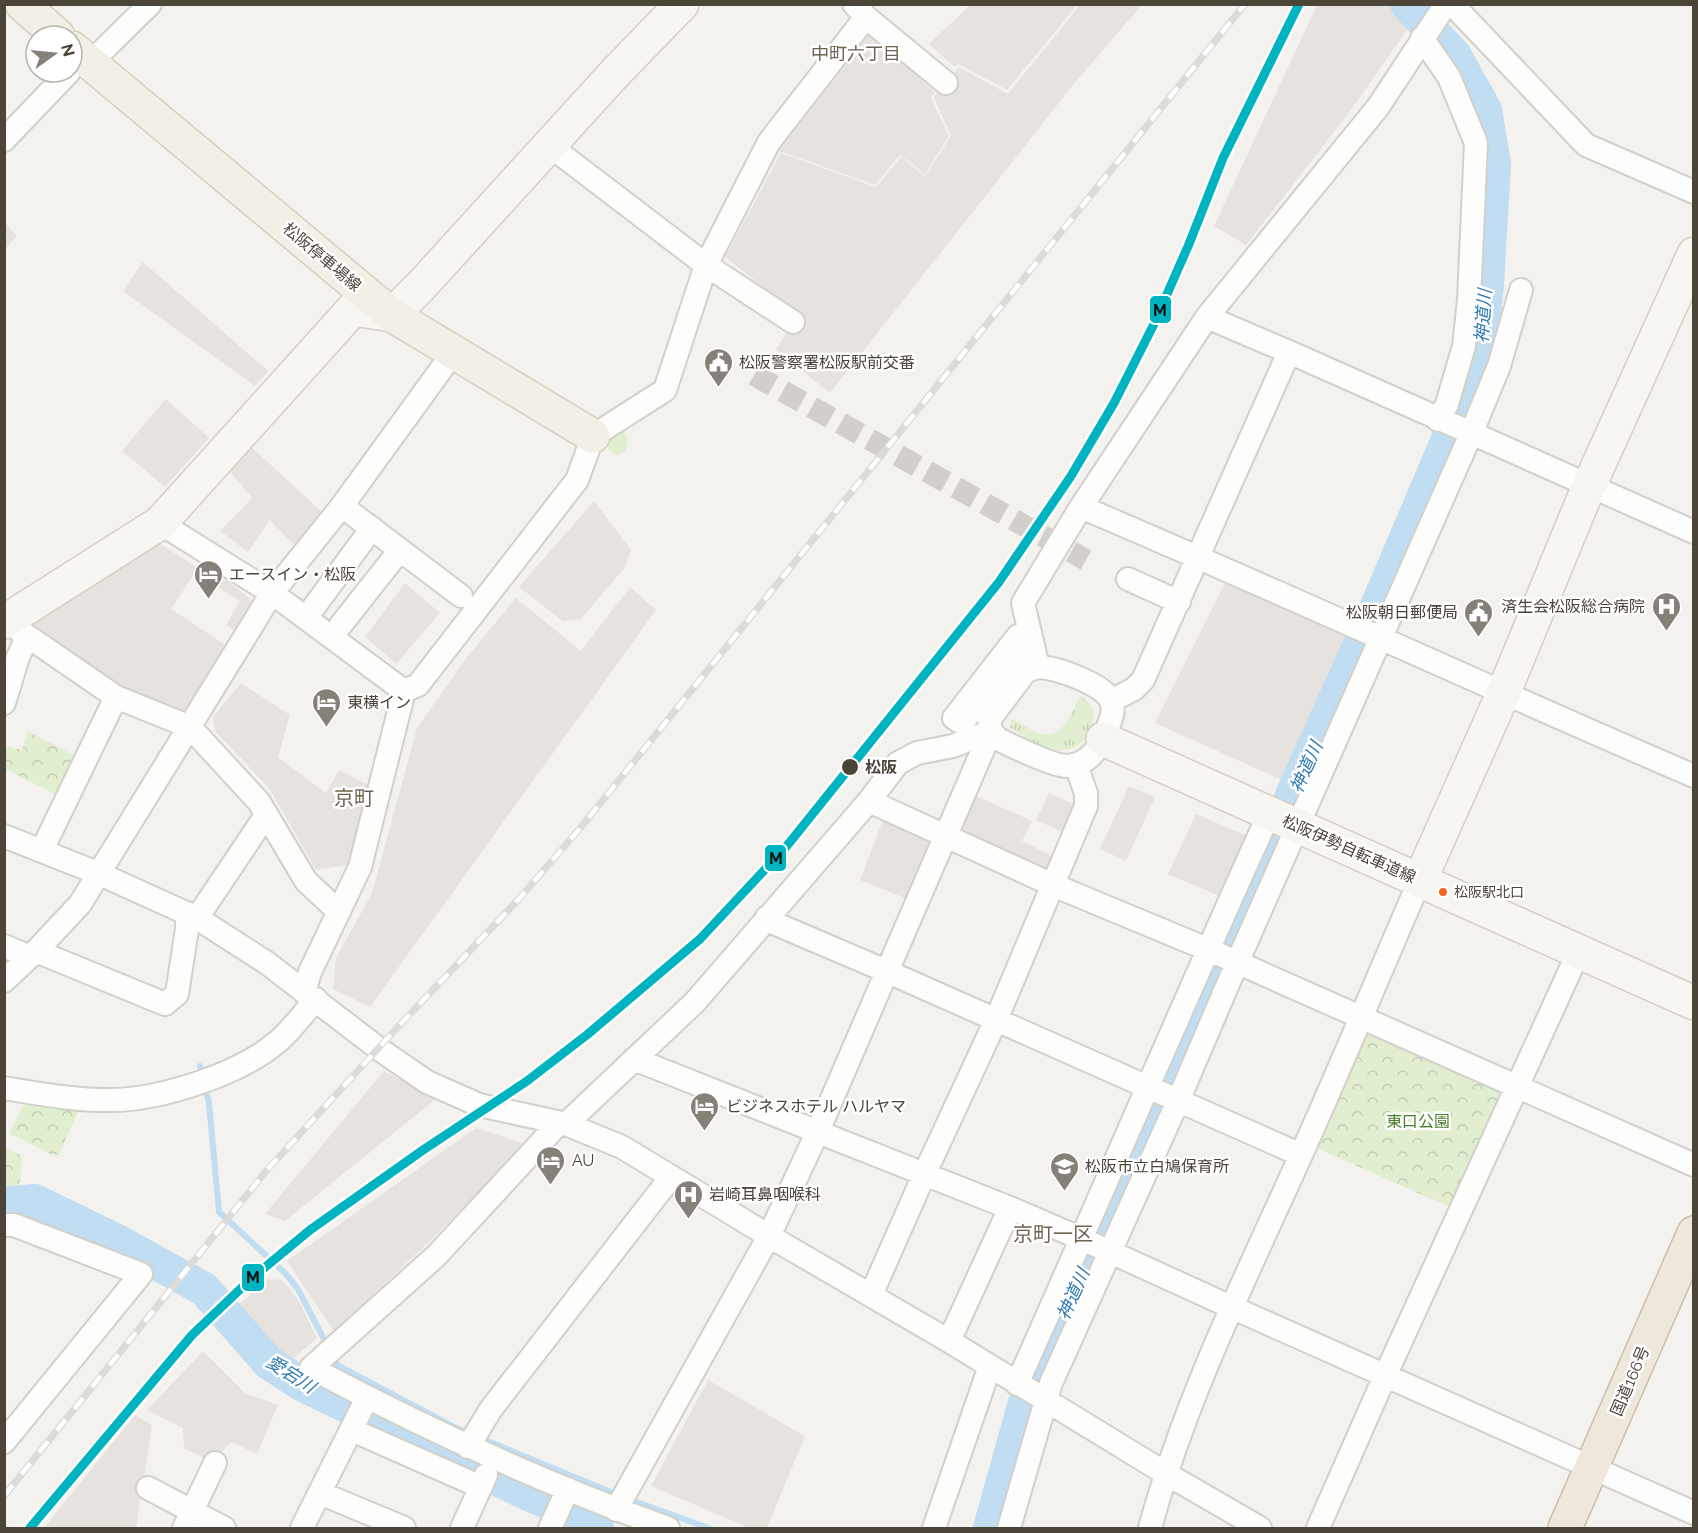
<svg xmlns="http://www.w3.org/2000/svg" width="1698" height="1533" font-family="Raleway,'Noto Sans JP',sans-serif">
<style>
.grass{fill:url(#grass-tufts)}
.park{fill:url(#park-crowns)}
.parking{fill:#e6e3df}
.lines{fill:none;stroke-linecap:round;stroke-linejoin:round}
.stream{stroke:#c0ddf1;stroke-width:6}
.river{stroke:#c0ddf1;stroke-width:34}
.street-tunnel{stroke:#d2cfca;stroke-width:22;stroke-dasharray:22 11;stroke-linecap:butt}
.street-casing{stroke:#d2d0cb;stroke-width:26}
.secondary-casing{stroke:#d3cfc5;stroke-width:36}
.primary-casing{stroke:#d6cebb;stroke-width:36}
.highway-casing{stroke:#ccbfa9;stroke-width:36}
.street{stroke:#fdfdfc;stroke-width:22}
.secondary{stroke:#f7f6f1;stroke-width:33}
.primary{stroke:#f2efe6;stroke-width:33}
.highway{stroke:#ede8db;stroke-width:33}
.rail-casing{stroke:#dbdbda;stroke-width:7}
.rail{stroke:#fff;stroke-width:4.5;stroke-dasharray:14;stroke-linecap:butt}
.rail-1-casing{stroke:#fff;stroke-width:14}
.rail-1{stroke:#00b3c1;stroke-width:9}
.stop-dot{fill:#4b4439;stroke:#fff;stroke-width:2}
.bus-dot{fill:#f26522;stroke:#fff;stroke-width:2}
.labels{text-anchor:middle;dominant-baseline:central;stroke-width:5;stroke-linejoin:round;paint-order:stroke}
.bus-label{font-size:14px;fill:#4b4439;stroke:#fff;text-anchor:start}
.street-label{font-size:16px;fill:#4b4439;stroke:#fff}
.poi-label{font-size:16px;fill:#4b4439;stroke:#fff;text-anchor:start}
.stop-label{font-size:16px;font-weight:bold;fill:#4b4439;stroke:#fff;text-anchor:start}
.park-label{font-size:16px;fill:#4a7f2a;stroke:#fff}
.neighbourhood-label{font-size:18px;fill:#6e6250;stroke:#fff}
.water-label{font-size:18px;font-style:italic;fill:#2e7ab2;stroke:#fff}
.quarter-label{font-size:20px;fill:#6e6250;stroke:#fff}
.line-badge{stroke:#fff;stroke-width:2}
.pale-badge-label{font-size:16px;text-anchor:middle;font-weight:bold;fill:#111}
</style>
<defs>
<pattern id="grass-tufts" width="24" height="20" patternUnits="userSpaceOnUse" patternTransform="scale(1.5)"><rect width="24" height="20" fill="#e1eecf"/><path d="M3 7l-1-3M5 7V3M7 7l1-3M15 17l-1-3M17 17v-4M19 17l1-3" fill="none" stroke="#c3cdb2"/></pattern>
<pattern id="park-crowns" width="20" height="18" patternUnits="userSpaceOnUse" patternTransform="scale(1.5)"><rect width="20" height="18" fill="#e1eecf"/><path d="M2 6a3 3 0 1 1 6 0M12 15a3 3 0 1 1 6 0" fill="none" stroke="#c3cdb2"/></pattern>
</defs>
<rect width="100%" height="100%" fill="#f4f2ee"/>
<path class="grass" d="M622,429C628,437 629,441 626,451L616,455L608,449L606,442Z
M1081,696C1084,699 1089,702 1091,706C1099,717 1088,740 1077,746C1072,750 1061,751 1055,750C1039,747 1023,735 1009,727L1011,720C1019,721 1025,726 1032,730C1060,745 1070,718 1078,698Z"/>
<path class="park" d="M28,731L81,759L62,798L5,769L4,745L22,750Z
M1377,1031L1500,1086L1504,1099L1452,1208L1316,1148L1366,1034Z
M26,1100L80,1108L59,1154L54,1156L9,1133Z
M5,1147L22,1156L19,1192L5,1193Z"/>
<path class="parking" d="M970,5V4L1077,5L1007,90L958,64L955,67L929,44Z
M1080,5H1142L1073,85L830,393L776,350L798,314L725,257L781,153L876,187L901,157L925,176L951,136L934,97L959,67L1008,94Z
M1317,5H1396L1409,27L1351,110L1246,245L1214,226Z
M870,34L935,92L931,98L949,136L925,174L900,155L875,185L779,151Z
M5,223L17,236L5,249H4Z
M143,262L268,371L255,386L123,291Z
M166,399L209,438L165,487L122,451Z
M248,444L322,512L296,547L270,520L248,552L220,531L252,498L228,469Z
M594,501L631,550L625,567L581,619L563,621L519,587Z
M156,541L198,568L171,609L227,646L183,713L116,689L25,624Z
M224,578L256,603L237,632L226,625L240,601L219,588Z
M1227,579L1350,631L1284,781L1155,723Z
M405,583L440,613L396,664L365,637Z
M630,587L656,610L370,1007L333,989L336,958L372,893L417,728L467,657L516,598L581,651Z
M241,683L290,715L278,757L326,793L339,770L371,786L347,865L316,870L269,788L215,731L213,717Z
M1129,786L1155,797L1126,861L1100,849Z
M1049,793L1075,805L1063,832L1036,820Z
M976,796L1032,821L1022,841L1054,857L1048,872L960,830Z
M1196,814L1252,838L1224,898L1168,874Z
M884,817L933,839L907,899L860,880Z
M384,1071L437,1098L285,1221L265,1214Z
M476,1128L522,1143L491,1179L431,1240L334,1331L287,1261Z
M268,1279L281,1280L286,1284L300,1303L317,1338L290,1361L237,1306Z
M203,1351L245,1393L278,1405L257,1454L232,1442L210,1461L184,1448L183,1428L147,1410Z
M708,1380L805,1436L767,1528H749L651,1486Z
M135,1415L152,1425L136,1528H44Z"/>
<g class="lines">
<path class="stream" d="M200,1066L209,1103L219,1212L285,1273L298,1289L328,1347
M333,1356L337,1365L456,1428L618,1495
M628,1499L709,1528"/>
<path class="river" d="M4,1204L35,1201L115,1240L204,1289L269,1363L303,1385L524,1492L585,1519L597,1528
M990,1528L1024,1406L1301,775L1372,618L1449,437L1480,354L1487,284L1494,164L1485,110L1455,56L1407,4"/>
<path class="street-tunnel" d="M754,375L1086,560"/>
<defs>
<path id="street" d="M854,4L866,17L946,83
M1452,4L1586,145L1694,192
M1422,38L1449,77L1476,143L1469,300L1464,346L1447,404L1438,420
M90,63L150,4
M4,140L69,72
M550,146L706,265L793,322
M1207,317L1289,352
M342,506L461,596
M1081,507C1286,594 1489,688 1694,776
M160,523L272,593L404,691
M1128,579L1179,602
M314,607L372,528
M4,620L116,697L190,727L259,802L306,881L339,912
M340,626L400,550
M1018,636L1021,649L962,723L954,718Z
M1038,667L1023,603L1081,507L1207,317L1378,107L1446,4
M1038,667C1055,667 1104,684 1111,701C1115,711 1111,718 1108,727C1101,746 1089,765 1067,766C1052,766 1012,746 998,739L991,731L989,720L1026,671Z
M1111,701L1134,689L1143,680L1289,352L1694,532
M4,703L18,657L27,637
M869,801L1053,885L1207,949L1694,1165
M4,836L100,874L197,918L267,963L379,1049L427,1082L479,1105L566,1124L622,1147L769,1236L949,1341L1165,1473L1260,1528
M42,850L116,697
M767,917L776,924L886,971L1301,1155
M197,918L266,815
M4,946L30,957
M36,951L165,1004L177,994L187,929V913
M4,981L36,951L80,904L272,593L342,506L453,353
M304,992L310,972L360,867L404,691L418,685L577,480L593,436L665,390L706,265L769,142L866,17
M634,1059L1010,1208L1082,1239L1231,1307L1694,1513
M4,1088C41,1094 77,1101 114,1100C162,1099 239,1074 276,1043C291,1031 303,1014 316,999
M559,1123L436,1256L311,1368C426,1429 545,1484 668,1528
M566,1124L695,1002L869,801L898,763L917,753L953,746L991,731
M4,1225H14L141,1274L4,1442
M871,1295L924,1175L996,1020L1086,806V793L1076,765
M949,1341L1010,1208
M1017,1384C1102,1194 1183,1003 1269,814
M352,1430L481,1487
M468,1447L491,1409L671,1177
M148,1488L224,1528
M320,1493L404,1528
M616,1510L769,1236L818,1131L991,731
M184,1528L215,1463
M302,1528L367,1398
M462,1528L486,1475
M550,1528L568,1489
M934,1528L990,1366
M1009,1528L1051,1383L1178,1101L1237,963L1471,434L1499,366L1521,290
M1150,1528C1185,1399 1246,1277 1301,1155C1342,1064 1380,972 1420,880
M1318,1528L1385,1376L1579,951"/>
<path id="secondary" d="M4,622L160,523L353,309L392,315L421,286L616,72L682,4
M1103,739L1694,1003
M1420,880L1503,694L1589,486L1694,254"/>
<path id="primary" d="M22,4L58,36
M72,48L392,315L593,436"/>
<path id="highway" d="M1565,1528L1694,1233"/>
</defs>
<use href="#street" class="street-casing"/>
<use href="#secondary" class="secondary-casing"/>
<use href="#primary" class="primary-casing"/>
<use href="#highway" class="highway-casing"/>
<use href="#street" class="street"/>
<use href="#secondary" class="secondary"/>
<use href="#primary" class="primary"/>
<use href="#highway" class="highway"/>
<defs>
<path id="rail" d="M4,1496L267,1170L395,1030L518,900L582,826L1245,4"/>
</defs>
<use href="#rail" class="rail-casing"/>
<use href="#rail" class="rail"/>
<defs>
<path id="rail-1" d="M30,1528L192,1335L252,1278L310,1230L423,1150L527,1081L588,1034L700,939L786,847L999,582L1071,476L1114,403L1153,326L1189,244L1223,158L1299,4"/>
</defs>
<use href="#rail-1" class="rail-1-casing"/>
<use href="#rail-1" class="rail-1"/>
</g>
<defs>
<symbol id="civic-pin" viewBox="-11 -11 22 30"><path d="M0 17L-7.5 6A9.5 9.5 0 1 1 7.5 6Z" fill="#868178" stroke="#fff"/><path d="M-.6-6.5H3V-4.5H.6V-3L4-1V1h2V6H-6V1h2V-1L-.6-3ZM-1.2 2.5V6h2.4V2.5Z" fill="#fff"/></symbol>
<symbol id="hotel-pin" viewBox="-11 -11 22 30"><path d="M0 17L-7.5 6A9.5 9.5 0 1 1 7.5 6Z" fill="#868178" stroke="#fff"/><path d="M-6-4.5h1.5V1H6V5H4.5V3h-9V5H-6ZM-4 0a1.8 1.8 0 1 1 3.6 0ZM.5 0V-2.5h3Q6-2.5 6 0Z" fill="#fff"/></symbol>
<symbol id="hospital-pin" viewBox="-11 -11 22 30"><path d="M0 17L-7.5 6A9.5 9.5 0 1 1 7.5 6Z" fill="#868178" stroke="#fff"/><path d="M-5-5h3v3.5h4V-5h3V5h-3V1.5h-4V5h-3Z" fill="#fff"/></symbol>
<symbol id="school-pin" viewBox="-11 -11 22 30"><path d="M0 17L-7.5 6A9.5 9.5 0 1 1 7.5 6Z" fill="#868178" stroke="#fff"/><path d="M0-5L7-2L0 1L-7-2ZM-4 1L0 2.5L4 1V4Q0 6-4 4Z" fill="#fff"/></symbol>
</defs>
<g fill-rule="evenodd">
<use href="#civic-pin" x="702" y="346" width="33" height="45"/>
<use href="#hotel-pin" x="192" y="558" width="33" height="45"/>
<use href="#hospital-pin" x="1650" y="590" width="33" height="45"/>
<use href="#civic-pin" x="1462" y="596" width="33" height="45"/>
<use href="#hotel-pin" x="310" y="686" width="33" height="45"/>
<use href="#hotel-pin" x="688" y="1090" width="33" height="45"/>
<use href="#hotel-pin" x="534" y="1144" width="33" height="45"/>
<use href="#school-pin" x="1048" y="1150" width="33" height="45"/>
<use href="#hospital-pin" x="672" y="1178" width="33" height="45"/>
</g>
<circle class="stop-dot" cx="850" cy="767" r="9"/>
<circle class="bus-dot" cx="1443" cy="892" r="5"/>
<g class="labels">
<g class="bus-label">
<text x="1454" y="892">松阪駅北口</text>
</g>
<g class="street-label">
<text transform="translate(322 257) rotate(40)">松阪停車場線</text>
<text transform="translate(1349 849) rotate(24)">松阪伊勢自転車道線</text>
<text transform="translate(1630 1381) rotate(-67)">国道166号</text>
</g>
<g class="poi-label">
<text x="739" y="362">松阪警察署松阪駅前交番</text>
<text x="229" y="574">エースイン・松阪</text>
<text x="1645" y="606" text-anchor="end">済生会松阪総合病院</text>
<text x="1458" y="612" text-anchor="end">松阪朝日郵便局</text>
<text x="347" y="702">東横イン</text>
<text x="726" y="1106">ビジネスホテル ハルヤマ</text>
<text x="572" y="1160">AU</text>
<text x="1085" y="1166">松阪市立白鳩保育所</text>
<text x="709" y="1194">岩崎耳鼻咽喉科</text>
</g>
<g class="stop-label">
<text x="865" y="767">松阪</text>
</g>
<g class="park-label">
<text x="1418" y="1121">東口公園</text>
</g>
<g class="neighbourhood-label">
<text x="856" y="53">中町六丁目</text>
</g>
<g class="water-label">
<text transform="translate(1483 316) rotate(-86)">神道川</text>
<text transform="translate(1306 767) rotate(-66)">神道川</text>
<text transform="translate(1073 1294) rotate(-66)">神道川</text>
<text transform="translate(291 1374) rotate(33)">愛宕川</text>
</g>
<g class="quarter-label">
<text x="354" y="798">京町</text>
<text x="1053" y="1234">京町一区</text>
</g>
</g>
<g class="line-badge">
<rect x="1149" y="295" width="23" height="29" rx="6" fill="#00b3c1"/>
<rect x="764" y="844" width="23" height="28" rx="6" fill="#00b3c1"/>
<rect x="241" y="1263" width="24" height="29" rx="6" fill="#00b3c1"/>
</g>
<g class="pale-badge-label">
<text x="1160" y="316">M</text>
<text x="776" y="864">M</text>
<text x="253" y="1283">M</text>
</g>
<rect width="1698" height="1533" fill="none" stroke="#4b4439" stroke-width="12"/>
<g transform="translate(54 54) rotate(75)"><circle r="28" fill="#ffffff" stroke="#b7b4b0" stroke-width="1.5"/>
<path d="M0-4.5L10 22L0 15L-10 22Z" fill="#868178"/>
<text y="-9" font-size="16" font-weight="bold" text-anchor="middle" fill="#4b4439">N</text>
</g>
</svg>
